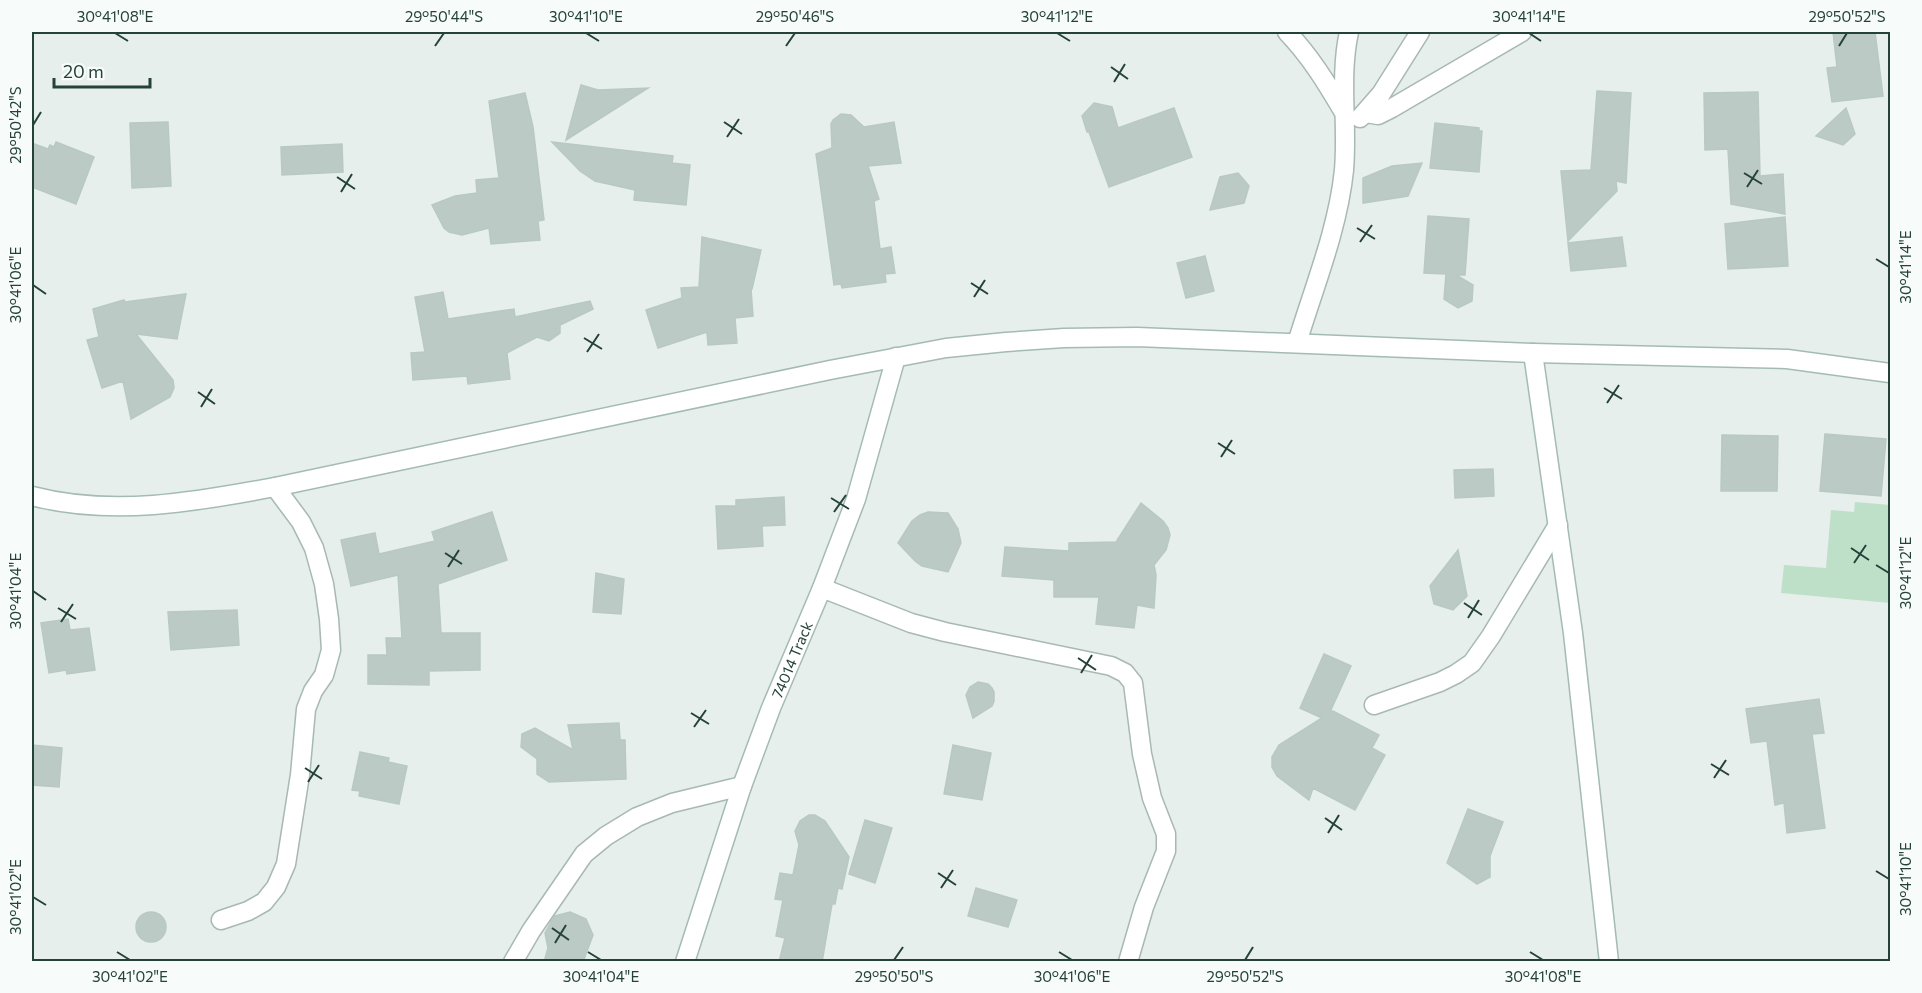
<svg xmlns="http://www.w3.org/2000/svg" width="1922" height="993" font-family="Commissioner,sans-serif">
<style>
.green{fill:#bfe0c8}
.building{fill:#bbcac4;stroke:#b8c9c2;stroke-width:1.5}
.lines{fill:none;stroke-linecap:round;stroke-linejoin:round}
.street-casing{stroke:#a8b8b2;stroke-width:21}
.secondary-casing{stroke:#a4bbb3;stroke-width:21}
.street{stroke:#fff;stroke-width:18}
.secondary{stroke:#fff;stroke-width:18}
.ticks{fill:none;stroke:#24423a;stroke-width:2}
.labels{text-anchor:middle;dominant-baseline:central;stroke-width:6;stroke-linejoin:round;paint-order:stroke}
.street-label{font-size:15px;fill:#24423a;stroke:#f7fbf9}
.neatline{fill:none;stroke:#24423a;stroke-width:2}
.ticks-label{font-size:15px;text-anchor:middle;fill:#24423a}
</style>
<rect width="100%" height="100%" fill="#e6efeb"/>
<path class="green" d="M1855,502L1890,505V603L1781,593L1784,565L1826,568L1831,510L1854,512Z"/>
<path class="building" d="M1833,32H1875L1883,96L1832,102L1827,68L1837,67Z
M581,85L598,90L648,88L566,140Z
M1597,91L1631,93L1626,183L1616,181L1617,191L1568,241L1561,171L1591,170Z
M1758,92L1760,176L1783,174L1785,214L1731,204L1728,149L1705,150L1704,93Z
M525,93L533,127L544,220L538,221L540,240L491,244L489,228L462,235L449,232L444,228L432,205L455,196L477,193L476,180L499,178L489,101Z
M1094,103L1112,107L1118,128L1174,108L1192,157L1109,187L1089,132H1087L1082,116Z
M1846,108L1855,134L1843,145L1816,136Z
M841,114L851,115L864,127L894,122L901,163L868,166L879,199L874,201L880,249L891,247L895,273L885,274L886,282L842,288L841,284L834,285L816,154L832,148L831,124L833,120Z
M168,122L171,186L132,188L130,123Z
M1435,123L1479,128V131H1482L1479,172L1430,168Z
M56,142L94,157L76,204L32,187V143L48,149L50,145L54,147Z
M552,142L673,156L672,163L690,165L686,205L634,200L635,190L595,181L580,171Z
M342,144L343,172L282,175L281,147Z
M1422,163L1408,196L1363,203V178L1392,166Z
M1238,173L1249,186L1244,203L1210,210L1220,177Z
M1428,216L1469,219L1465,275H1456L1473,285L1472,301L1458,308L1444,299L1446,274L1424,273Z
M1785,217L1788,266L1728,269L1725,224Z
M702,237L761,250L752,289H751L753,316L735,318L737,343L708,345L707,332L658,348L646,310L682,298L681,288L699,287Z
M1622,237L1626,266L1571,271L1568,243Z
M1205,256L1214,291L1186,298L1177,263Z
M443,292L448,319L514,309L515,317L590,301L593,309L560,325V333L549,341L537,337L507,353L510,379L468,384L467,376L413,380L411,353L425,352L415,297Z
M186,294L177,339L136,334L173,380L174,388L170,397L131,419L123,381L102,388L87,340L99,337L93,309L124,300L125,302Z
M1825,434L1886,439L1881,496L1820,491Z
M1722,435L1778,436L1777,491H1721Z
M1493,469L1494,496L1455,498L1454,470Z
M784,497L785,525L762,526L763,546L718,549L716,506H736V500Z
M1141,503L1163,521L1168,528L1170,535L1166,550L1154,565L1156,575L1154,608L1137,605L1134,628L1096,624L1099,597H1054V580L1002,576L1005,547L1069,551V543L1116,542Z
M492,512L507,560L438,584L441,633H480V670L429,671V685L368,684V655H387L386,638H402L398,575L351,586L341,540L375,533L379,554L435,541L432,532Z
M928,512L948,513L958,529L961,543L948,572L922,566L915,561L898,543L912,521L920,515Z
M1458,550L1467,596L1453,610L1434,604L1430,586Z
M596,573L624,579L621,614L593,612Z
M237,610L239,645L171,650L168,612Z
M68,619L70,630L89,628L95,670L67,674L66,670L49,673L41,623Z
M1324,654L1351,666L1330,712L1333,711L1379,735L1372,748L1385,755L1355,810L1313,788L1309,800L1277,776L1272,767V757L1279,745L1322,718L1300,708Z
M978,682L988,684L992,688L994,692V701L992,706L973,718L966,695L970,687Z
M1819,699L1824,733L1812,734L1825,828L1787,833L1784,803L1775,805L1767,741L1751,743L1746,709Z
M619,723L620,740H625L626,779L549,782L537,774V759L521,747L522,734L535,728L573,750L568,725Z
M32,745L62,748L59,787L32,785Z
M953,745L991,753L982,800L944,794Z
M360,752L389,758L388,762L407,766L399,804L359,796L360,791L352,790Z
M1468,809L1503,822L1490,856V877L1477,884L1447,863Z
M809,815H815L825,821L849,857L842,889L838,888L835,904H832L822,962H779L785,938L776,936L783,900L775,899L780,873L793,875L799,845L795,831L800,821Z
M865,820L892,828L875,883L849,874Z
M976,888L1017,900L1008,927L968,916Z
M570,912L586,919L593,935L583,962H544L548,948L545,933L551,922L555,916Z
M136 927a15 15 0 1 1 30 0a15 15 0 1 1-30 0Z"/>
<g class="lines">
<defs>
<path id="street" d="M1287,32C1310,56 1326,82 1343,111
M1366,113L1378,115L1392,108L1522,32
M1360,118L1381,94L1420,32
M1297,343C1314,287 1338,229 1344,170C1348,124 1339,77 1349,32
M822,588L911,623L945,632L1111,666L1125,673L1133,683L1142,754L1152,798L1166,834V851L1144,907L1128,962
M1374,705L1440,682L1456,674L1472,663L1491,636L1558,525
M221,920L248,911L264,902L276,887L286,864L300,775L306,709L313,691L324,675L331,650L329,619L324,584L314,548L301,522L275,487
M513,962L531,931L584,854L606,836L637,817L672,803L742,786"/>
<g id="secondary">
<path d="M1533,353L1573,633L1609,962"/>
<path d="M32,496C112,517 195,502 275,487L830,370L946,348L1006,342L1064,338L1137,337L1533,353L1787,359L1890,373"/>
<path id="s1" d="M685,962L742,786L771,708L822,588L856,499L896,357"/>
</g>
</defs>
<use href="#street" class="street-casing"/>
<use href="#secondary" class="secondary-casing"/>
<use href="#street" class="street"/>
<use href="#secondary" class="secondary"/>
</g>
<path class="ticks" d="M115,33L128,41M586,33L599,41M1057,33L1070,41M1529,33L1541,41M435,46L444,33M786,46L795,33M1839,46L1847,33M1111,67L1128,79M1114,82L1125,64M724,122L742,134M33,125L41,112M727,137L739,119M1744,173L1762,184M337,177L355,189M1747,187L1758,170M341,192L352,174M1357,228L1375,239M1360,242L1372,225M1876,259L1889,267M971,283L988,294M33,285L46,294M974,297L985,280M584,338L602,349M587,352L599,334M1604,388L1622,399M198,392L215,404M1607,403L1619,385M201,407L212,389M1218,443L1235,454M1221,457L1232,440M831,498L849,509M834,512L846,495M1851,548L1869,560M445,553L462,564M1854,563L1866,545M1876,565L1889,573M448,567L459,550M33,591L46,600M1464,603L1482,615M58,608L76,619M1468,618L1479,600M61,622L73,604M1078,658L1096,670M1081,673L1092,655M691,713L709,724M694,727L706,710M1711,764L1729,775M305,768L322,779M1714,778L1726,760M308,782L319,765M1325,818L1342,830M1328,833L1339,815M1876,871L1889,879M938,873L956,885M941,888L953,870M33,897L46,905M552,928L569,940M555,943L566,925M117,952L130,960M588,952L601,960M1059,952L1072,960M1530,952L1543,960M894,960L903,947M1245,960L1253,947"/>
<g class="labels">
<g class="street-label">
<text stroke="none"><textPath href="#s1" startOffset="321">74014 Track</textPath></text>
</g>
</g>
<rect width="1922" height="993" fill="none" stroke="#f7fbf9" stroke-width="66"/>
<path d="M54 78v9h96v-9" fill="none" stroke="#24423a" stroke-width="3"/>
<text x="63" y="78" font-size="18" fill="#24423a" stroke="#f7fbf9" stroke-width="4.5" paint-order="stroke">20 m</text>
<rect x="33" y="33" width="1856" height="927" class="neatline"/>
<g class="ticks-label">
<text x="115" y="22">30°41'08"E</text>
<text x="444" y="22">29°50'44"S</text>
<text x="586" y="22">30°41'10"E</text>
<text x="795" y="22">29°50'46"S</text>
<text x="1057" y="22">30°41'12"E</text>
<text x="1529" y="22">30°41'14"E</text>
<text x="1847" y="22">29°50'52"S</text>
<text transform="translate(16 125) rotate(-90)" y="5">29°50'42"S</text>
<text transform="translate(1906 267) rotate(-90)" y="5">30°41'14"E</text>
<text transform="translate(16 285) rotate(-90)" y="5">30°41'06"E</text>
<text transform="translate(1906 573) rotate(-90)" y="5">30°41'12"E</text>
<text transform="translate(16 591) rotate(-90)" y="5">30°41'04"E</text>
<text transform="translate(1906 879) rotate(-90)" y="5">30°41'10"E</text>
<text transform="translate(16 897) rotate(-90)" y="5">30°41'02"E</text>
<text x="130" y="982">30°41'02"E</text>
<text x="601" y="982">30°41'04"E</text>
<text x="894" y="982">29°50'50"S</text>
<text x="1072" y="982">30°41'06"E</text>
<text x="1245" y="982">29°50'52"S</text>
<text x="1543" y="982">30°41'08"E</text>
</g>
</svg>
